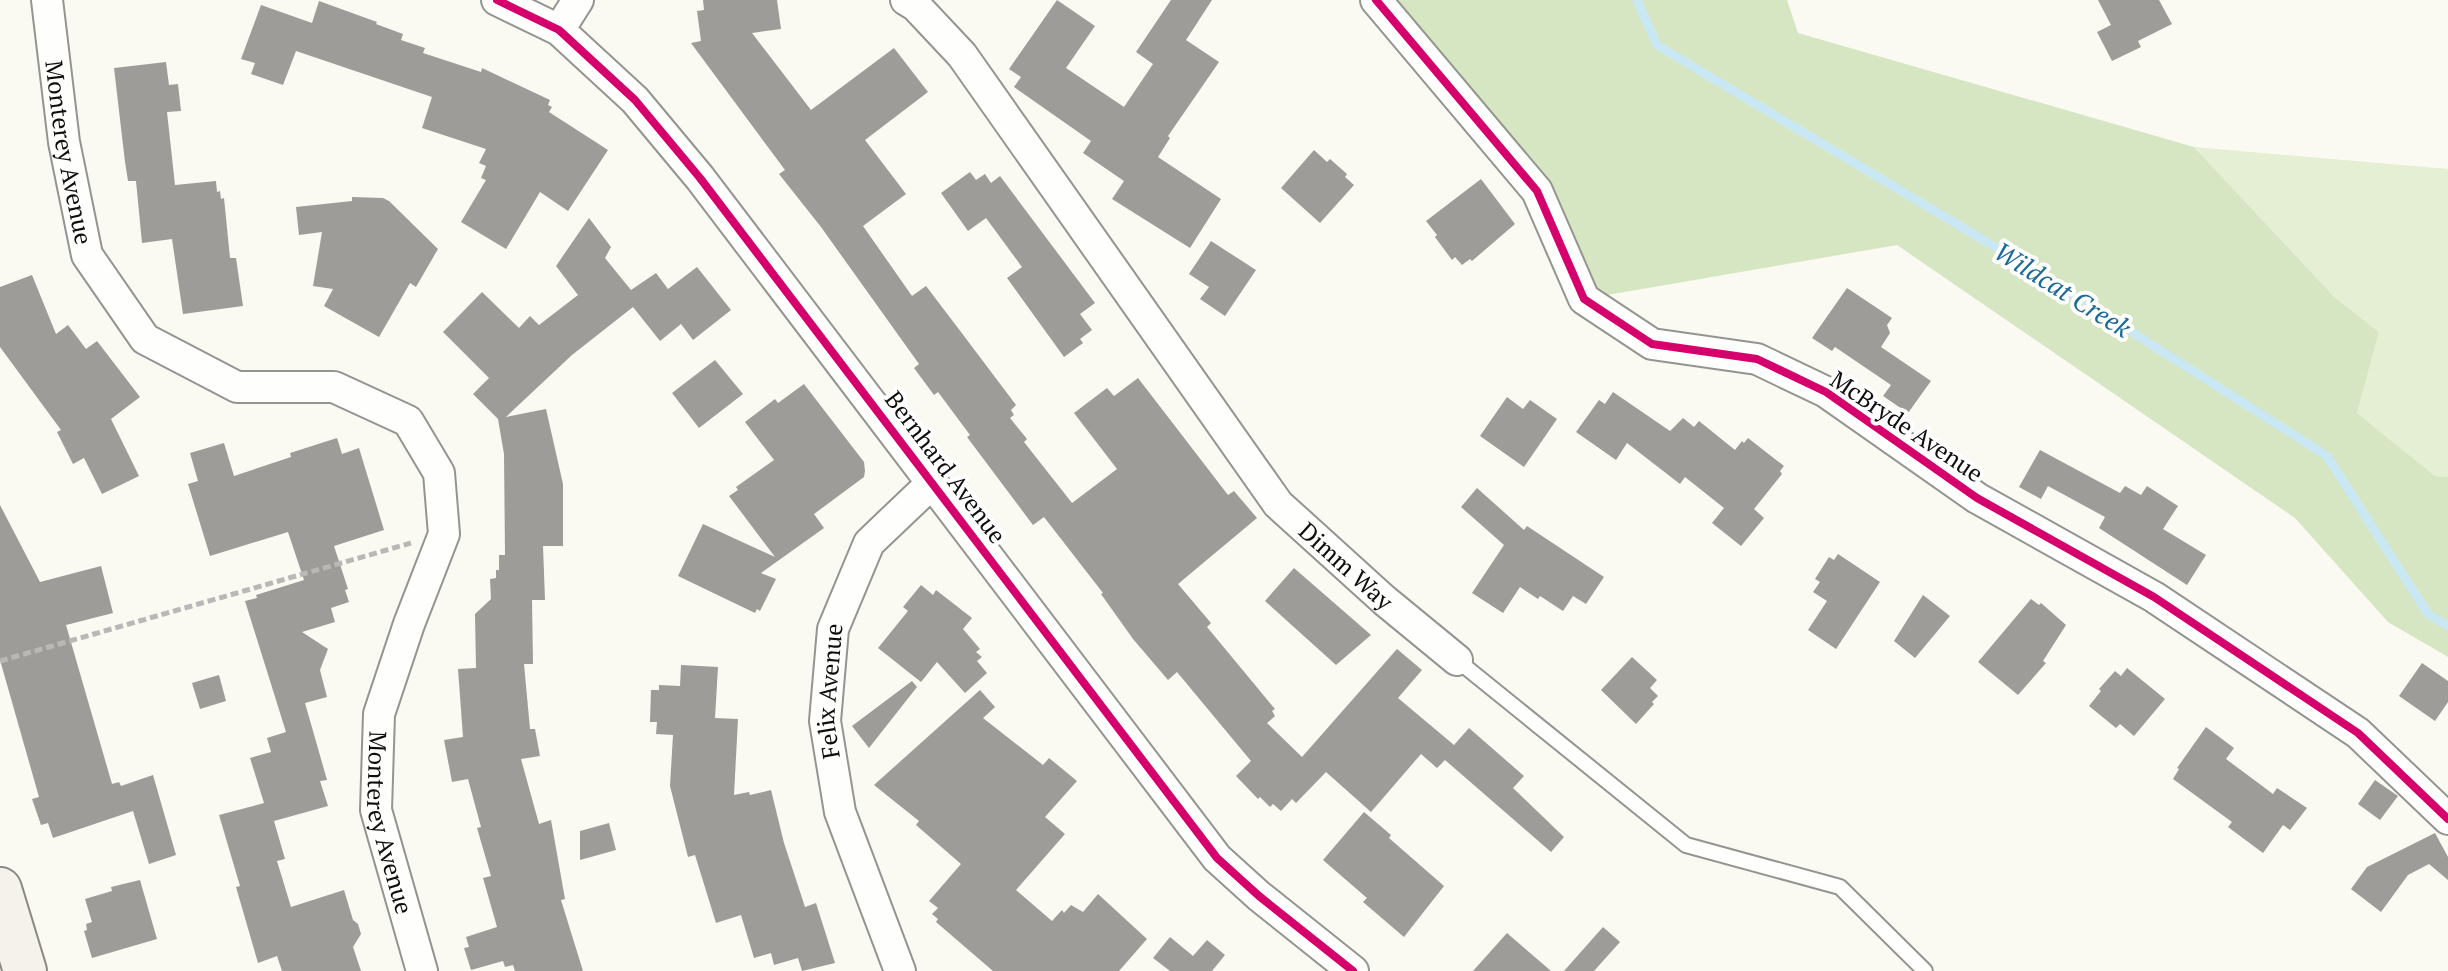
<svg xmlns="http://www.w3.org/2000/svg" width="2448" height="971" font-family="'PT Serif',serif">
<style>
.green{fill:#e5efd3}
.forest{fill:#d6e6c2}
.lines{fill:none;stroke-linecap:round;stroke-linejoin:round}
.stream{stroke:#cae8f3;stroke-width:9}
.building{fill:#9e9c98}
.service-casing{stroke:#949491;stroke-width:18}
.minor-casing{stroke:#949491;stroke-width:34}
.secondary-casing{stroke:#8b8a87;stroke-width:46}
.path{stroke:#b8b8b6;stroke-width:5;stroke-dasharray:8 4;stroke-linecap:butt}
.service{stroke:#fefefd;stroke-width:14}
.minor{stroke:#fefefd;stroke-width:30}
.secondary{stroke:#f4f2ea;stroke-width:42}
.cycleway-casing{stroke:#fff;stroke-width:13}
.cycleway{stroke:#d6006c;stroke-width:8}
.labels{text-anchor:middle;dominant-baseline:central;stroke-width:8;stroke-linejoin:round;paint-order:stroke}
.street-label{font-size:24px;fill:#0e0e0e;stroke:#fff}
.water-label{font-size:26px;font-style:italic;fill:#1d6a99;stroke:#fff}
</style>
<rect width="100%" height="100%" fill="#faf9f2"/>
<path class="green" d="M2194,147L2448,169V477L2435,476L2357,413L2379,332L2335,299Z"/>
<path class="forest" d="M1376,0H1787L1798,33L2194,147L2335,298L2379,332L2357,413L2435,476L2448,477V657L2388,622L2295,518L1897,245L1584,299L1537,191Z"/>
<g class="lines">
<path class="stream" d="M1637,0L1657,45L2042,275L2327,456L2428,614L2448,626"/>
</g>
<path class="building" d="M703,0H777L781,29L752,33L811,110L894,48L928,92L865,140L906,194L863,226L912,296L926,286L961,332L1016,405L1011,410L1014,415L1010,418L1027,439L1024,442L1072,503L1117,469L1074,413L1107,388L1114,396L1138,378L1228,495L1234,491L1257,518L1178,584L1211,623L1207,627L1275,709L1272,711L1275,716L1267,723L1302,757L1397,649L1422,670L1398,698L1454,745L1469,728L1524,776L1513,788L1564,837L1551,852L1445,760L1437,768L1421,754L1371,812L1326,772L1296,803L1292,799L1281,811L1273,804L1270,807L1260,797L1258,799L1236,776L1251,761L1177,672L1168,680L1133,639L1101,594L1103,593L1044,517L1033,525L967,437L970,435L938,392L934,395L914,368L919,364L821,227L779,174L785,170L691,43L701,41L697,11L704,10Z
M1057,0L1095,26L1066,68L1124,107L1153,64L1136,52L1171,0H1212L1186,40L1219,62L1168,136L1170,138L1158,157L1221,199L1190,248L1112,199L1124,181L1083,153L1091,141L1014,87L1021,77L1009,69Z
M2098,0H2159L2172,24L2138,41L2141,47L2112,61L2097,32L2111,25Z
M319,1L377,22L376,24L403,34L401,40L425,48L423,53L481,72L482,68L550,100L548,105L552,107L549,112L608,150L568,211L540,192L506,249L461,222L486,180L481,178L486,166L479,163L486,149L422,128L432,97L296,51L283,85L251,74L255,63L241,59L261,5L312,23Z
M166,62L169,85L178,84L181,111L167,112L175,185L216,181L217,192L220,191L221,199L224,198L230,258H236L243,306L183,314L172,239L142,243L136,181H128L125,162L114,68Z
M1314,150L1327,162L1330,159L1347,174L1345,177L1354,185L1320,223L1281,188Z
M970,172L976,180L985,174L991,183L1000,176L1095,303L1080,314L1092,330L1080,339L1083,343L1064,357L1007,278L1022,267L986,218L968,231L941,193Z
M1481,179L1515,224L1472,261L1470,259L1462,265L1455,257L1452,260L1435,237L1437,235L1426,221Z
M352,197L383,198L389,201L438,249L416,287L410,283L379,337L324,306L333,289L313,286L322,232L299,235L296,207L352,201Z
M589,218L611,247L605,258L631,290L656,273L668,289L697,267L731,310L693,340L681,324L660,341L633,307L572,355L506,417L546,409L563,484V546H543L545,600H532L533,664H524L530,729H535L540,756L521,759L539,824L551,820L565,899L561,900L583,971H515L513,965L505,967L503,961L471,970L464,948L469,947L466,937L497,927L483,878L491,876L477,828L481,827L468,779L452,782L444,740L463,737L458,669L476,668L475,614L491,599L490,579L496,578V570H499V555H505L504,454L498,419L473,394L489,378L443,332L482,292L519,328L530,316L539,325L578,295L556,266Z
M1211,241L1256,270L1225,316L1200,299L1209,287L1189,274Z
M32,275L56,334L68,325L86,349L97,341L140,397L111,419L139,476L102,494L84,458L73,464L57,432L61,430L0,347V287Z
M1847,288L1892,318L1887,325L1890,333L1881,347L1931,381L1908,413L1883,396L1891,385L1835,347L1832,351L1812,338Z
M715,360L743,394L699,428L672,393Z
M804,384L864,462L865,471L864,477L814,514L824,528L761,573L776,579L760,611L757,609L755,613L678,576L703,524L775,557L729,496L738,490L736,487L774,460L745,422L775,399L778,403Z
M1613,392L1670,431L1683,418L1694,427L1699,421L1735,450L1742,441L1744,443L1748,438L1784,466L1780,471L1782,474L1754,509L1764,518L1741,546L1712,523L1724,508L1685,477L1680,484L1627,443L1616,460L1576,432L1599,400L1605,404Z
M1507,397L1523,409L1530,400L1557,419L1524,467L1480,436Z
M337,438L342,454L359,448L384,530L334,546L348,589L345,590L349,602L331,608L335,622L302,632L328,649L320,670L327,697L305,703L327,780L320,781L328,806L274,821L285,859L277,861L291,907L344,890L353,920L358,924L361,934L353,947L361,971H282L277,956L258,963L236,887L240,886L219,815L264,803L250,758L271,752L267,738L286,732L245,601L257,598L256,595L304,580L288,532L210,556L188,484L198,481L190,453L224,443L234,476L291,457L290,453Z
M2040,450L2120,493L2125,486L2141,495L2147,486L2178,506L2163,529L2206,555L2187,585L2099,528L2105,517L2048,486L2041,499L2019,487Z
M1477,488L1524,530L1527,526L1604,577L1586,604L1573,596L1563,611L1540,596L1538,599L1520,587L1503,613L1472,593L1504,545L1461,507Z
M0,505L40,582L101,566L113,613L66,625L112,784L119,782L121,786L153,775L176,855L149,864L133,811L53,838L48,823L41,825L32,799L39,797L0,660Z
M1838,554L1880,582L1836,649L1808,630L1827,601L1813,592L1820,582L1815,579L1829,557L1834,560Z
M1294,568L1371,635L1336,665L1265,601Z
M921,585L933,595L936,590L972,618L963,629L980,649L976,652L982,657L977,661L987,673L965,693L937,662L921,682L878,648L908,611L903,607Z
M1923,595L1950,616L1915,658L1894,641Z
M2031,599L2039,605L2041,603L2066,625L2043,661L2046,663L2018,695L1978,662Z
M1632,657L1657,680L1650,688L1658,696L1652,702L1654,704L1636,724L1601,690Z
M2422,663L2448,681V702L2435,721L2399,696Z
M681,665L718,667L715,718L738,719L734,795L749,792L750,795L771,790L784,843L805,907L816,903L835,963L802,971L798,958L774,965L771,953L754,958L741,915L716,923L695,855L688,857L670,786L673,735L656,734L657,722H650L651,690H659V685L680,686Z
M2127,668L2165,699L2134,736L2120,724L2116,728L2089,706L2101,691L2099,689L2115,671L2121,676Z
M219,675L226,701L200,709L192,683Z
M912,681L917,687L869,748L852,726Z
M980,690L995,707L983,718L1043,765L1049,758L1077,781L1045,817L1065,834L1016,890L1052,921L1062,910L1064,913L1071,905L1083,912L1098,894L1147,939L1119,971H993L936,922L938,919L932,914L938,908L929,901L961,864L916,825L919,821L874,785Z
M2206,727L2234,748L2226,759L2273,794L2277,788L2307,808L2290,830L2283,825L2263,853L2228,827L2232,822L2173,779L2179,769L2177,768Z
M2375,780L2398,796L2380,820L2358,804Z
M1364,812L1391,835L1389,838L1444,886L1404,937L1363,902L1367,898L1323,860Z
M609,823L616,850L580,860V831Z
M2435,833L2448,857V880L2429,864L2408,875L2381,912L2351,889L2367,867Z
M140,880L157,939L92,958L84,931L87,930L86,924L92,922L85,899L112,891L111,887Z
M1603,927L1620,942L1594,971H1564Z
M1507,933L1551,971H1473Z
M1170,937L1193,956L1207,940L1225,955L1212,971H1170L1153,958Z"/>
<g class="lines">
<defs>
<path id="service" d="M1457,660L1686,845L1840,887L1925,971"/>
<g id="minor">
<path id="s1" d="M47,0L64,142L87,255L145,339L237,387H334L408,421L439,473L444,534L409,624L379,714L376,810L422,971"/>
<path d="M497,0L559,30L635,100L700,178L1217,858L1259,896L1353,971"/>
<path id="s2" d="M906,0L916,6L962,55L1278,504L1384,600L1457,660"/>
<path d="M1376,0L1537,191L1584,299L1652,344L1757,359L1826,392L1977,498L2154,597L2358,733L2448,819"/>
<path d="M559,30L578,0"/>
<path id="s3" d="M900,971L840,812L825,721L833,629L869,543L933,482"/>
</g>
<path id="secondary" d="M0,889L25,971"/>
</defs>
<use href="#service" class="service-casing"/>
<use href="#minor" class="minor-casing"/>
<use href="#secondary" class="secondary-casing"/>
<path class="path" d="M0,661L411,543"/>
<use href="#service" class="service"/>
<use href="#minor" class="minor"/>
<use href="#secondary" class="secondary"/>
<defs>
<path id="cycleway" d="M497,0L559,30L635,100L700,178L1217,858L1259,896L1353,971
M1376,0L1537,191L1584,299L1652,344L1757,359L1826,392L1977,498L2154,597L2358,733L2448,819"/>
</defs>
<use href="#cycleway" class="cycleway-casing"/>
<use href="#cycleway" class="cycleway"/>
</g>
<g class="labels">
<g class="street-label">
<text stroke="none"><textPath href="#s1" startOffset="154">Monterey Avenue</textPath></text>
<text transform="translate(1907 426) rotate(34)">McBryde Avenue</text>
<text transform="translate(946 467) rotate(53)">Bernhard Avenue</text>
<text stroke="none"><textPath href="#s2" startOffset="720">Dimm Way</textPath></text>
<text stroke="none"><textPath href="#s3" startOffset="292">Felix Avenue</textPath></text>
<text stroke="none"><textPath href="#s1" startOffset="1066">Monterey Avenue</textPath></text>
</g>
<g class="water-label">
<text transform="translate(2063 289) rotate(32)">Wildcat Creek</text>
</g>
</g>
</svg>
